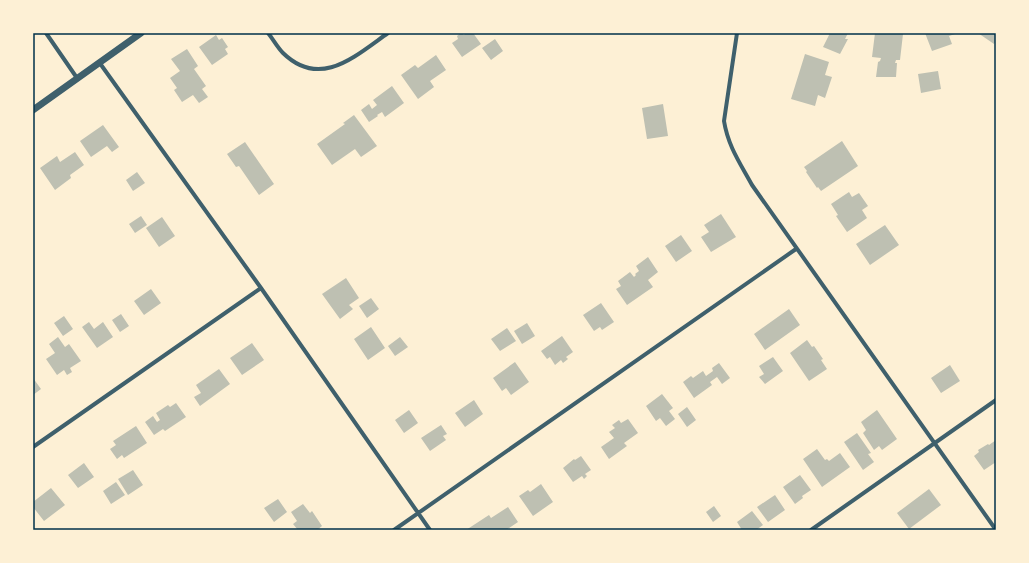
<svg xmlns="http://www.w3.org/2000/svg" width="1029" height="563" font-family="'Zilla Slab',serif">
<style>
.building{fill:#bec0b2}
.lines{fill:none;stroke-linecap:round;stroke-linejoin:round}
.minor{stroke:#3f606c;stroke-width:4}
.tertiary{stroke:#3f606c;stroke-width:7}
.neatline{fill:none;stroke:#003049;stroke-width:1.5}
</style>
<rect width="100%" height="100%" fill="#fdf0d5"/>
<path class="building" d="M461,33L464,35L466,33H473L481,44L462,57L452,43L458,39L457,36Z
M830,33H848L845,39H848L840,54L823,47Z
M875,33L903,34L900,60H896L895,63H897L896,77H876L878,62L880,61L881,58L872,57Z
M925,33H958L949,36L952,44L932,51Z
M978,33H996V41L994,44Z
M216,35L219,40L222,38L228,47L225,49L228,54L212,65L199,47Z
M495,39L503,51L491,60L482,48Z
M187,49L198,66L194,69L206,86L202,89L208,97L199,103L193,95L182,102L174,90L177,88L170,78L180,71L171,59Z
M805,54L829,62L825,75L832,77L825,98L818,95L815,106L791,99Z
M436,55L446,70L430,81L434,87L418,99L401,75L415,65L418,68Z
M938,71L941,89L921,93L918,74Z
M392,86L404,103L385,117L382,112L377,115L378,116L369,122L361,110L369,104L372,109L377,105L373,100Z
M663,104L668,136L647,139L642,108Z
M354,115L377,146L361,157L355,149L332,165L317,144L345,124L343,123Z
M103,125L119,147L112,152L107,146L91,157L80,141Z
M842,141L858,166L821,191L818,187L817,188L806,172L807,171L804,167Z
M245,142L274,184L259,195L239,166L236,167L227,154Z
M75,152L84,165L70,175L71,178L55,190L40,168L57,156L60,162Z
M137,172L145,183L133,191L126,180Z
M849,192L852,197L859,193L868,206L862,210L867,218L847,232L836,216L838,215L831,204Z
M721,214L736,237L711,252L701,237L709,232L704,225Z
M141,216L147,225L135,233L129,224Z
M162,217L175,236L159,247L146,228Z
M885,225L899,245L870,265L856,244Z
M681,235L692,251L676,262L665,246Z
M648,257L658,272L648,280L653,287L627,305L616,289L621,286L618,281L630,272L634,277L636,275L635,274L639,271L636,266Z
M346,278L359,298L349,305L353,309L340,319L322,294Z
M151,289L161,303L144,315L134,301Z
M371,298L379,309L367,318L359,306Z
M601,303L614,322L602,330L600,327L594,331L583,315Z
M789,309L800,325L765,350L754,334Z
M121,314L129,326L120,332L112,320Z
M64,316L73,329L63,336L54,323Z
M89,322L94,329L103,322L113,337L97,348L82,327Z
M527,323L535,336L522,344L514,331Z
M371,327L385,348L368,360L354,339Z
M507,328L516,341L500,351L491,339Z
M562,336L573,352L566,357L568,359L563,363L561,360L555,365L550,357L547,359L541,351Z
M58,337L65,347L69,344L81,361L70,368L72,372L67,375L64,370L57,375L46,359L55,353L49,344Z
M400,337L408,347L395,356L388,346Z
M807,340L812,347L814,346L823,359L821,360L827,369L809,381L790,353Z
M252,343L264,360L242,375L230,358Z
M773,357L783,371L765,384L759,377L764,374L759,366Z
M515,362L529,382L511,395L506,388L502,391L493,378Z
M719,363L730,378L722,384L717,377L710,382L712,385L694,398L683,382L691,376L693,378L703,371L706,376L713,371L712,368Z
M950,365L960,381L941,393L931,378Z
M219,369L230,384L200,406L194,397L201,393L196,385Z
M33,378L41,389L33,395Z
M662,394L673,408L669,411L675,419L666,426L660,418L656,421L646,406Z
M474,400L483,414L465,427L455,413Z
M176,403L186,417L165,431L163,429L154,435L145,422L153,416L157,422L160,420L156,413L168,405L170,407Z
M687,407L696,420L687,427L678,414Z
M409,410L418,423L404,433L395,420Z
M877,410L897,439L882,450L879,446L874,450L863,433L866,430L861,422Z
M628,419L638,433L624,443L627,446L609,459L601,447L614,438L609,432L615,428L612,425L619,420L621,423Z
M441,425L447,434L443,436L446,440L430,451L421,438Z
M136,426L147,443L124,458L122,455L117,459L110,449L116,445L113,441Z
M857,433L871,453L868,454L874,462L863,470L844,442Z
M996,440V462L984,470L974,456L979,452L978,450L988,444L989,445Z
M817,449L825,460L827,459L829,461L840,453L850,467L822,487L803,459Z
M581,456L591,470L585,474L587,476L584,479L582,476L573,482L563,468L574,459L575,460Z
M84,463L94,477L78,488L68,475Z
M133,470L143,485L128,495L118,479Z
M800,475L811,490L802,496L803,498L795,504L783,487Z
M116,482L125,495L111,504L103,491Z
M541,484L553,502L533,516L519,496L528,490L530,492Z
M51,488L65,505L44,521L33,507V502Z
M929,489L941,505L909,529L897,513Z
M775,495L785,510L768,522L757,507Z
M278,499L287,512L274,522L264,508Z
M303,504L310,513L312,511L322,526L317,530H298L293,524L297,521L291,512Z
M714,506L721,516L713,522L706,512Z
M508,507L518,522L506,530H466L489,515L491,518Z
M752,511L763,525L756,530H742L737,522Z"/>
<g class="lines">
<path class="minor" d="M46,33L77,78
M268,33C273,39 277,47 283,53C320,89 354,57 388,33
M737,33L724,121C728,146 740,163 752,185L996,530
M99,62L261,288L430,530
M33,447L261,288
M394,530L796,249
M811,530L996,400"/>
<path class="tertiary" d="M33,110L141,33"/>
</g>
<rect width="1029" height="563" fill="none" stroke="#fdf0d5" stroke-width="68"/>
<rect x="34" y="34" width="961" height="495" class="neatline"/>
</svg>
